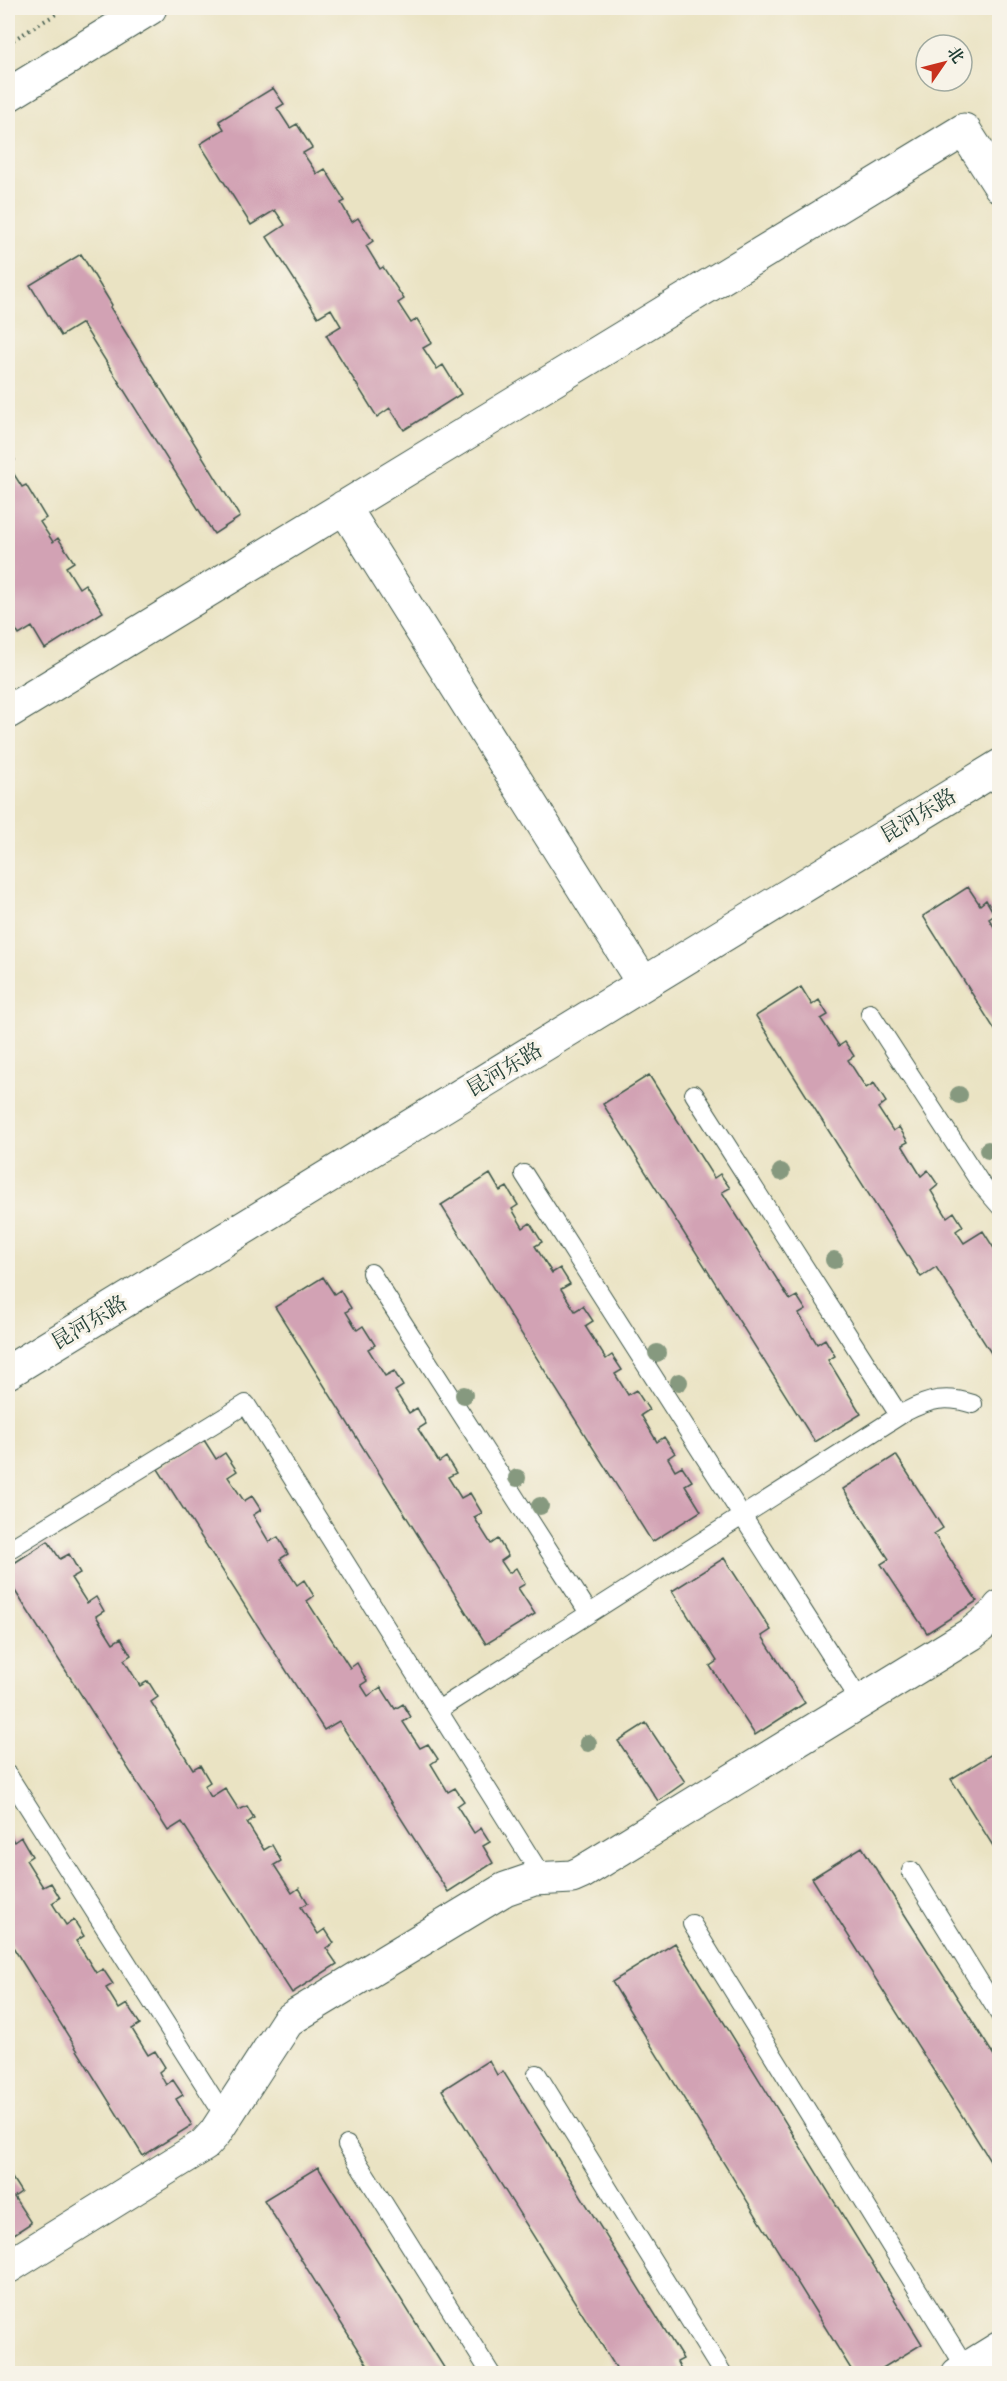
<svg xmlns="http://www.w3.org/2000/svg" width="1007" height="2381" font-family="'EB Garamond','Noto Serif SC',serif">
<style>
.building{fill:#d2a2b4}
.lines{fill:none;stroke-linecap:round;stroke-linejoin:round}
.service-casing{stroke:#3d5649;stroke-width:20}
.minor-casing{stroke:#3d5649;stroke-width:35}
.tertiary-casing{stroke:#3d5649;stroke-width:35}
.path{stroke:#3d5649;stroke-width:4;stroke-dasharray:1.5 4.5;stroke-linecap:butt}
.service{stroke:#fff;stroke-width:18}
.minor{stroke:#fff;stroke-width:33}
.tertiary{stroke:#fff;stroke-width:33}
.tree{fill:#86997f}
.labels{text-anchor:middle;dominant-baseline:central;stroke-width:6;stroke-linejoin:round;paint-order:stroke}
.street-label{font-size:21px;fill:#1f3d34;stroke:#f7f3e8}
</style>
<rect width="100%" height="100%" fill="#f7f3e8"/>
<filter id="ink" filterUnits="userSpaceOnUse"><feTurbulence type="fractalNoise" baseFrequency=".0167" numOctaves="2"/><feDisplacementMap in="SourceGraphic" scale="12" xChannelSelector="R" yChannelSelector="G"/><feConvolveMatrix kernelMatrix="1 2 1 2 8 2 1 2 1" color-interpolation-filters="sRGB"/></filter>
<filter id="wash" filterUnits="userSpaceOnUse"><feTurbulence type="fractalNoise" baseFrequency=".008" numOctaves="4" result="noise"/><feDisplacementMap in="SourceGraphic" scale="24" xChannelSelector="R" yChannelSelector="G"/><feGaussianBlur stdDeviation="1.35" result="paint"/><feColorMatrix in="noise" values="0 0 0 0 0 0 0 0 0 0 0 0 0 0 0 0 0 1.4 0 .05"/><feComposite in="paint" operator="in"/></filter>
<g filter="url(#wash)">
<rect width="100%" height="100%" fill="#eae3c3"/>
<g id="blocks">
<path class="building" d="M273,88L284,104L277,108L290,128L297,124L312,148L303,153L317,174L325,169L345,201L341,203L352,222L358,218L373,241L366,246L380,269L383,267L404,299L398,303L411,323L417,319L432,343L423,348L437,369L443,365L461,394L404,430L390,408L377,417L326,335L341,326L331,309L318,317L267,237L285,225L275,210L251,225L200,144L224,129L219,121Z
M81,254L112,305L110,307L240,517L214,534L82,323L61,336L30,285Z
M8,448L15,460L8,465L22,487L26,485L46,518L40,522L53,542L58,538L74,562L66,567L79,588L85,584L103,612L45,649L32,627L19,635L8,616Z
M968,887L980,905L986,900L995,915L989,919L1000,936V1038L923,916Z
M801,987L812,1005L819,1000L828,1015L821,1019L839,1046L845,1042L854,1056L848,1060L866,1088L874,1083L886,1102L878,1108L893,1131L899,1127L908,1142L902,1145L921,1176L928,1170L938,1185L931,1191L947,1217L954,1212L963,1226L956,1231L964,1243L983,1231L995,1250L1000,1247V1367L936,1267L921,1277L756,1016Z
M649,1075L714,1178L720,1174L730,1188L722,1192L790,1300L797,1296L806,1310L799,1314L817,1344L825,1339L835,1356L828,1360L861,1414L815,1442L603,1104Z
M490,1174L500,1191L507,1187L518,1205L512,1209L523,1228L530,1223L542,1242L535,1246L552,1273L560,1268L570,1284L561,1289L575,1311L583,1306L593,1321L585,1326L606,1359L612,1355L622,1370L615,1374L628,1395L636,1390L649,1410L641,1415L657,1442L664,1437L675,1453L668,1458L675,1470L682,1466L692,1481L685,1485L701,1511L652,1542L441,1205Z
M323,1277L334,1294L340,1290L351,1308L346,1312L357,1330L363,1326L375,1345L368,1349L385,1376L394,1371L403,1386L395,1391L409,1413L417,1408L426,1424L418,1429L439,1462L446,1457L456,1473L448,1477L461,1498L470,1493L482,1513L474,1517L491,1544L498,1539L508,1556L501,1561L509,1573L516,1568L525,1584L518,1588L535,1614L486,1644L275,1307Z
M204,1440L216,1459L225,1453L237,1471L228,1477L244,1501L252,1496L261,1510L253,1515L269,1542L278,1537L288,1554L280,1559L297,1585L304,1580L314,1596L307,1601L350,1668L357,1663L367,1681L361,1685L368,1696L381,1687L395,1709L403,1704L411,1717L403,1722L420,1748L428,1744L438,1759L431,1764L448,1792L455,1788L464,1801L457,1806L474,1833L481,1828L490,1842L483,1846L493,1863L448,1892L339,1721L324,1730L158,1469Z
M896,1455L943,1528L934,1534L977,1601L927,1633L881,1564L889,1559L843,1489Z
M48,1541L60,1559L69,1554L80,1573L71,1578L87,1603L96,1597L104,1611L96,1616L113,1643L121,1638L131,1655L124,1660L140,1686L148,1681L158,1697L151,1702L193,1769L200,1765L210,1782L204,1786L211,1797L225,1788L239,1810L247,1806L254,1818L247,1823L264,1850L272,1845L281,1861L274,1865L292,1893L299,1888L308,1903L301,1907L318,1934L325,1929L334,1943L326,1948L337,1964L292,1993L182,1822L168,1831L8,1580V1567Z
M724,1558L771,1630L762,1636L805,1703L755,1735L710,1666L717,1661L672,1591Z
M646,1723L685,1782L658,1801L618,1741Z
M1000,1749V1857L951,1779Z
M8,1831L14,1842L21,1837L32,1856L26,1860L43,1887L51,1883L60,1898L52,1903L66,1925L74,1920L84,1936L76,1941L96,1973L103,1969L113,1984L106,1988L119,2009L127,2004L140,2024L132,2029L148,2055L155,2051L165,2067L159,2072L166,2085L173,2080L183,2095L176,2099L192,2125L143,2156L8,1939Z
M862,1847L1000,2065V2176L812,1878Z
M675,1943L922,2344L873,2374H854L612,1982Z
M489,2060L497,2075L503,2071L683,2359L677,2362L683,2374H620L442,2090Z
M318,2167L448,2374H373L264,2200Z
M12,2178L21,2192L14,2197L31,2223L8,2238V2180Z"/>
</g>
</g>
<g filter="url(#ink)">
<use href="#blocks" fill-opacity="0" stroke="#3d5649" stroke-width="1.5"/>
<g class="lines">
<defs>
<path id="service" d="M870,1013L981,1184L1000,1206
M694,1094L899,1415
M524,1174L861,1702
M371,1273L589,1613
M8,1550L246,1404L543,1878
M438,1710L905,1412C930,1399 946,1395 973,1404
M8,1775L225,2117
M911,1871L1000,2015
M692,1924L966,2368
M537,2074L723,2374
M347,2145L491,2374"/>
<path id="minor" d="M344,507L643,983
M8,712L964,130L1000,186
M8,2267L204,2145L215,2133L287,2022L295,2016L505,1889L534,1879L572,1877L581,1873L971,1634L994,1615L1000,1607
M958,2374L1000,2348"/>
<path id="tertiary" d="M8,95L150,8
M8,1372L1000,766"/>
</defs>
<use href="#service" class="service-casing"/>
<use href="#minor" class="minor-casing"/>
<use href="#tertiary" class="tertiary-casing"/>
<path class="path" d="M8,43L66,8"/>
<use href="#service" class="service"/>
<use href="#minor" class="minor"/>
<use href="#tertiary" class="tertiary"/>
</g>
<g class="tree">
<circle cx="959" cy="1095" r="9"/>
<circle cx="988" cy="1150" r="9"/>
<circle cx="781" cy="1172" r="9"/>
<circle cx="834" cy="1260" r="9"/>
<circle cx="657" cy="1353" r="9"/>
<circle cx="679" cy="1382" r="9"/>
<circle cx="464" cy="1395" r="9"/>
<circle cx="517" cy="1478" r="9"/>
<circle cx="540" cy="1506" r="9"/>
<circle cx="588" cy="1743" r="9"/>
</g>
</g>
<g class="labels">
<g class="street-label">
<text transform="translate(918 815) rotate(-31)">昆河东路</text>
<text transform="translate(504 1069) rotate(-31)">昆河东路</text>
<text transform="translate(89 1322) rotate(-31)">昆河东路</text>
</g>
</g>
<rect width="1007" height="2381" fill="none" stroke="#f7f3e8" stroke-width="30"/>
<g transform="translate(944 63) rotate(55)"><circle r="28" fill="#f7f3e8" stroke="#a1aaa0" stroke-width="1.5"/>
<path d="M0-4.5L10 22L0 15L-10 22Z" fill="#c8321e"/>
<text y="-9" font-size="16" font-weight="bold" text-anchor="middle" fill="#1f3d34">北</text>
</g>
</svg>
